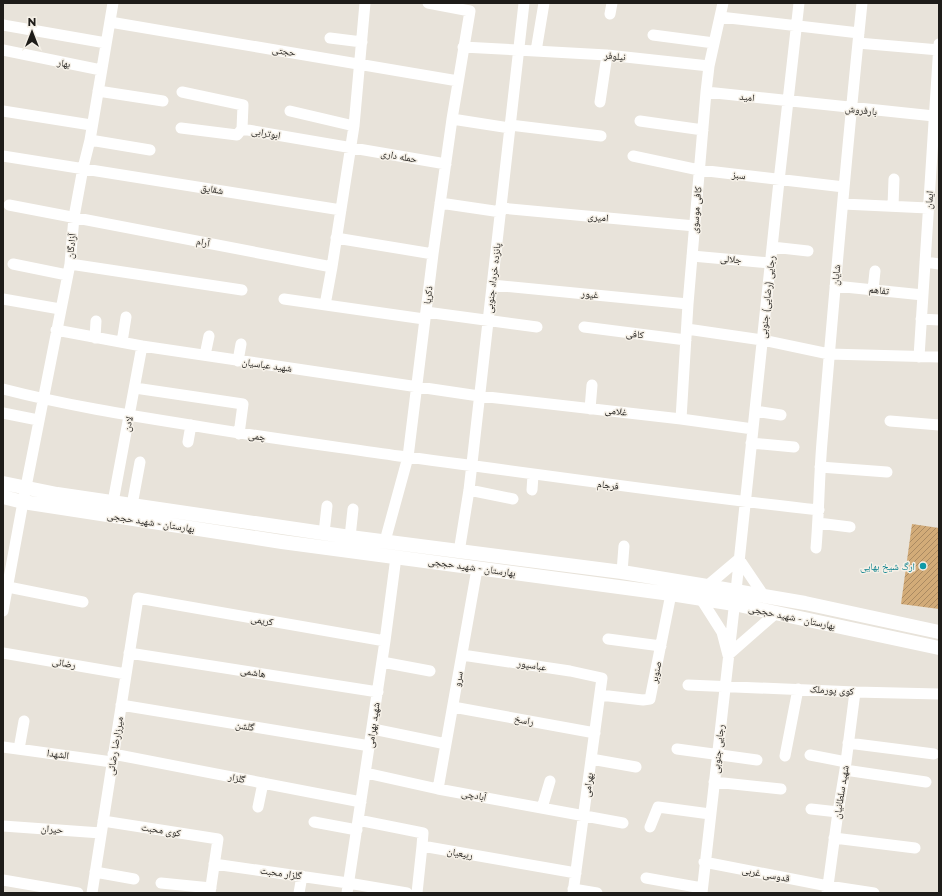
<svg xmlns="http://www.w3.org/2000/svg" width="942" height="896" font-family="Montserrat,'Noto Naskh Arabic',sans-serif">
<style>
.building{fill:url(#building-hatch)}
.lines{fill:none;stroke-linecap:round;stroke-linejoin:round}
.minor{stroke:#fff;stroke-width:11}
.major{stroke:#fff;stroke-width:14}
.culture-dot{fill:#0f9aa8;stroke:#f5f0e7;stroke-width:1.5}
.labels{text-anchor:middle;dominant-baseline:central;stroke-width:3;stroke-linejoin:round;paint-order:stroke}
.street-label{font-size:10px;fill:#1e1c19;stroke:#f5f0e7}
.culture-label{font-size:10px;fill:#0d838f;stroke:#f5f0e7;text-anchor:end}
</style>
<defs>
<pattern id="building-hatch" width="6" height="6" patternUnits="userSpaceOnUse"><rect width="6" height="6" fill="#d2ab78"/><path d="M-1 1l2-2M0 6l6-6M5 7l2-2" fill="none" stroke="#aa8a62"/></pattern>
</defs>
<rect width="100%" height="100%" fill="#e8e3da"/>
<path class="building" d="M912,524L939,528V609L901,604Z"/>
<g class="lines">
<path class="minor" d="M610,14L612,3
M720,17L859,33
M110,22L458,81
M3,25L106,43
M653,35L714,43
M330,38L362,42
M858,43L939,50
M463,47L607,55L709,66
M3,50L101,70
M536,51L544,3
M98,91L163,101
M182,92L243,105L242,129L446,164
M706,92L934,116
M600,102L607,55
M3,111L91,125
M290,111L354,126
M452,119L510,128
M640,121L703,130
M510,125L601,136
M181,128L237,135L242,129
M90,140L150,150
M3,156L341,210
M633,156L699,170L844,187
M440,203L501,212
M843,204L928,208
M9,205L332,267
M893,206L894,179
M501,208L695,226
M336,238L433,254
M772,247L808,251
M692,256L770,263
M925,262L939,264
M13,264L67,275
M70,264L242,290
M492,285L688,304
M835,286L923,295
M873,290L875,271
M3,299L60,309
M284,299L424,319
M325,305L332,267L354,126L365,3
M426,312L537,327
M921,319L939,320
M584,327L686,340
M687,329L762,340L829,354L939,357
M56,330L142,346L479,396L681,419L753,429
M95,338L96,321
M122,342L126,317
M205,355L209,336
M919,357L939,44
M238,361L241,344
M135,388L243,404L239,434
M3,389C65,405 127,415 190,425C260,437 330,446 399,456C539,474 679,495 819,510
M590,409L592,385
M755,411L781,415
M3,413L38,420
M681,419L688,304L706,92L709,66L723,3
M890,421L939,425
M188,442L191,425
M751,443L794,447
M820,467L887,472
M469,490L513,499
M532,490L533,475
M113,502L142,346
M132,505L140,462
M818,523L850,527
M324,533L327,506
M350,537L353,509
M385,541L408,457L433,254L452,119L470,11L428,3
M816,548C819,513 819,478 822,442C834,296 847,149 862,3
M459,552L469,490L524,3
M622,572L624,546
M707,586L739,559L764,596
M8,587L83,602
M701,599L722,632L728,655L776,613
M3,611L23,502L70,264L74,217L83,168L90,140L113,3
M608,639L661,646
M3,653L126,674
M129,653L378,692
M462,655L570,671L602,678L573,893
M382,662L430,671
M688,685L855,692L939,694
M600,695L643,700L650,699L671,594
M121,705L370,746
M453,707L595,733
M373,729L446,744
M848,743L934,754
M3,747L112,762
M19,749L24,721
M677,749L757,760
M113,754L361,802
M810,755L846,762
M785,756L798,689
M591,759L636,767
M845,770L926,782
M366,773L438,789L623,823
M714,782L781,789
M438,789L477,569
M258,807L263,783
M542,808L550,781
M811,809L838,812
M358,820L423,833L422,846L576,873
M103,821L218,839L210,893
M314,822L357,830
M3,826L101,833
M650,827L658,807L710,814
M834,838L915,848
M704,862L828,886L874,893
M214,864L348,883L407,893
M95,872L134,879
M646,878L702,888
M3,880L78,893
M161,883L211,888
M573,889L597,893
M92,893L138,598L385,641
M299,893L302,876
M347,893L385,641L396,557
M417,893L422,846
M702,893L736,591L779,181L799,3
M827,893L838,812L845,770L855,692"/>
<path class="major" d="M3,483L57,494L350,537L622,572L707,586L805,603L939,632
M3,497L23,502L282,542L671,594L734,604L939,648"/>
</g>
<circle class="culture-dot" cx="923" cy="566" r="4"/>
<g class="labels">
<g class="street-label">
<text transform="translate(284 51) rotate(9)">حجتی</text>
<text transform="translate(615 56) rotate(5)">نیلوفر</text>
<text transform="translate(64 63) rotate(11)">بهار</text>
<text transform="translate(747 97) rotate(7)">امید</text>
<text transform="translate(861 110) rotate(6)">بارفروش</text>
<text transform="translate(266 133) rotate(10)">ابوترابی</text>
<text transform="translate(399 156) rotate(10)">حمله داری</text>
<text transform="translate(739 175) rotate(7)">سبز</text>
<text transform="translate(212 189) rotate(9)">شقایق</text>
<text transform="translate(929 200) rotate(-86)">ایمان</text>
<text transform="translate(696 210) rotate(-85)">کافی موسوی</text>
<text transform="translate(598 217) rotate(5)">امیری</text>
<text transform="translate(203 242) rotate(11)">آرام</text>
<text transform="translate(71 246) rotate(-84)">آزادگان</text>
<text transform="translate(731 259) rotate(5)">جلالی</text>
<text transform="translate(836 275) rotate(-85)">شایان</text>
<text transform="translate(493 278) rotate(-83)">پانزده خرداد جنوبی</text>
<text transform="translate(879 290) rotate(6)">تفاهم</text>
<text transform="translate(590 294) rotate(6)">غیور</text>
<text transform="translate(428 295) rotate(-83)">ذکریا</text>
<text transform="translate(767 297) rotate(-84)">رجایی (رضایی) جنوبی</text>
<text transform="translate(635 334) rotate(7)">کافی</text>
<text transform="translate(267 365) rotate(8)">شهید عباسیان</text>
<text transform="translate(616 411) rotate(6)">غلامی</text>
<text transform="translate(128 424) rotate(-79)">لادن</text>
<text transform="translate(257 436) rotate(8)">چمی</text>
<text transform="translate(608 485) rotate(7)">فرجام</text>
<text transform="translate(151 522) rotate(9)">بهارستان - شهید حججی</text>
<text transform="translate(472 567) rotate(8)">بهارستان - شهید حججی</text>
<text transform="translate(792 617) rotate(12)">بهارستان - شهید حججی</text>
<text transform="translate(262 620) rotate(10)">کریمی</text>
<text transform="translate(64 663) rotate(10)">رضائی</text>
<text transform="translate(532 665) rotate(9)">عباسپور</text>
<text transform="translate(253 672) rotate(9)">هاشمی</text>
<text transform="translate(656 672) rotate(-79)">صنوبر</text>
<text transform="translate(458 679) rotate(-80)">سرو</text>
<text transform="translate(832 690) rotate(3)">کوی پورملک</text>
<text transform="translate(524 720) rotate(10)">راسخ</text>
<text transform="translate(373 725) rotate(-82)">شهید بهرامی</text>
<text transform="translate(245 726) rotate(9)">گلشن</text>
<text transform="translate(115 746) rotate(-81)">میرزارضا رضائی</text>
<text transform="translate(718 749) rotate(-84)">رجایی جنوبی</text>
<text transform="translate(58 754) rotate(8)">الشهدا</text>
<text transform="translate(237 778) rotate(11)">گلزار</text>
<text transform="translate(588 785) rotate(-82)">بهرامی</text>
<text transform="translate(841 792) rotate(-81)">شهید سلطانیان</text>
<text transform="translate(474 795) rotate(10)">آبادچی</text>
<text transform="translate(52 829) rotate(4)">حیران</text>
<text transform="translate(161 830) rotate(9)">کوی محبت</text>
<text transform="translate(460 853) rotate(10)">ربیعیان</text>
<text transform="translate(281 873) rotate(8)">گلزار محبت</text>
<text transform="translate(766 874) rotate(11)">قدوسی غربی</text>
</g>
<g class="culture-label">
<text x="915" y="566">ارگ شیخ بهایی</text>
</g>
</g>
<rect width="942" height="896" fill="none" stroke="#1e1c19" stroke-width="8"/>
<g transform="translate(32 32)" stroke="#f5f0e7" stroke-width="3" paint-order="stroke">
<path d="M0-3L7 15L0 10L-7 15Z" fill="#1e1c19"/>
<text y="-6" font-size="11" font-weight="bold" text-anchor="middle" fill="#1e1c19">N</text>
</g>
</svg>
